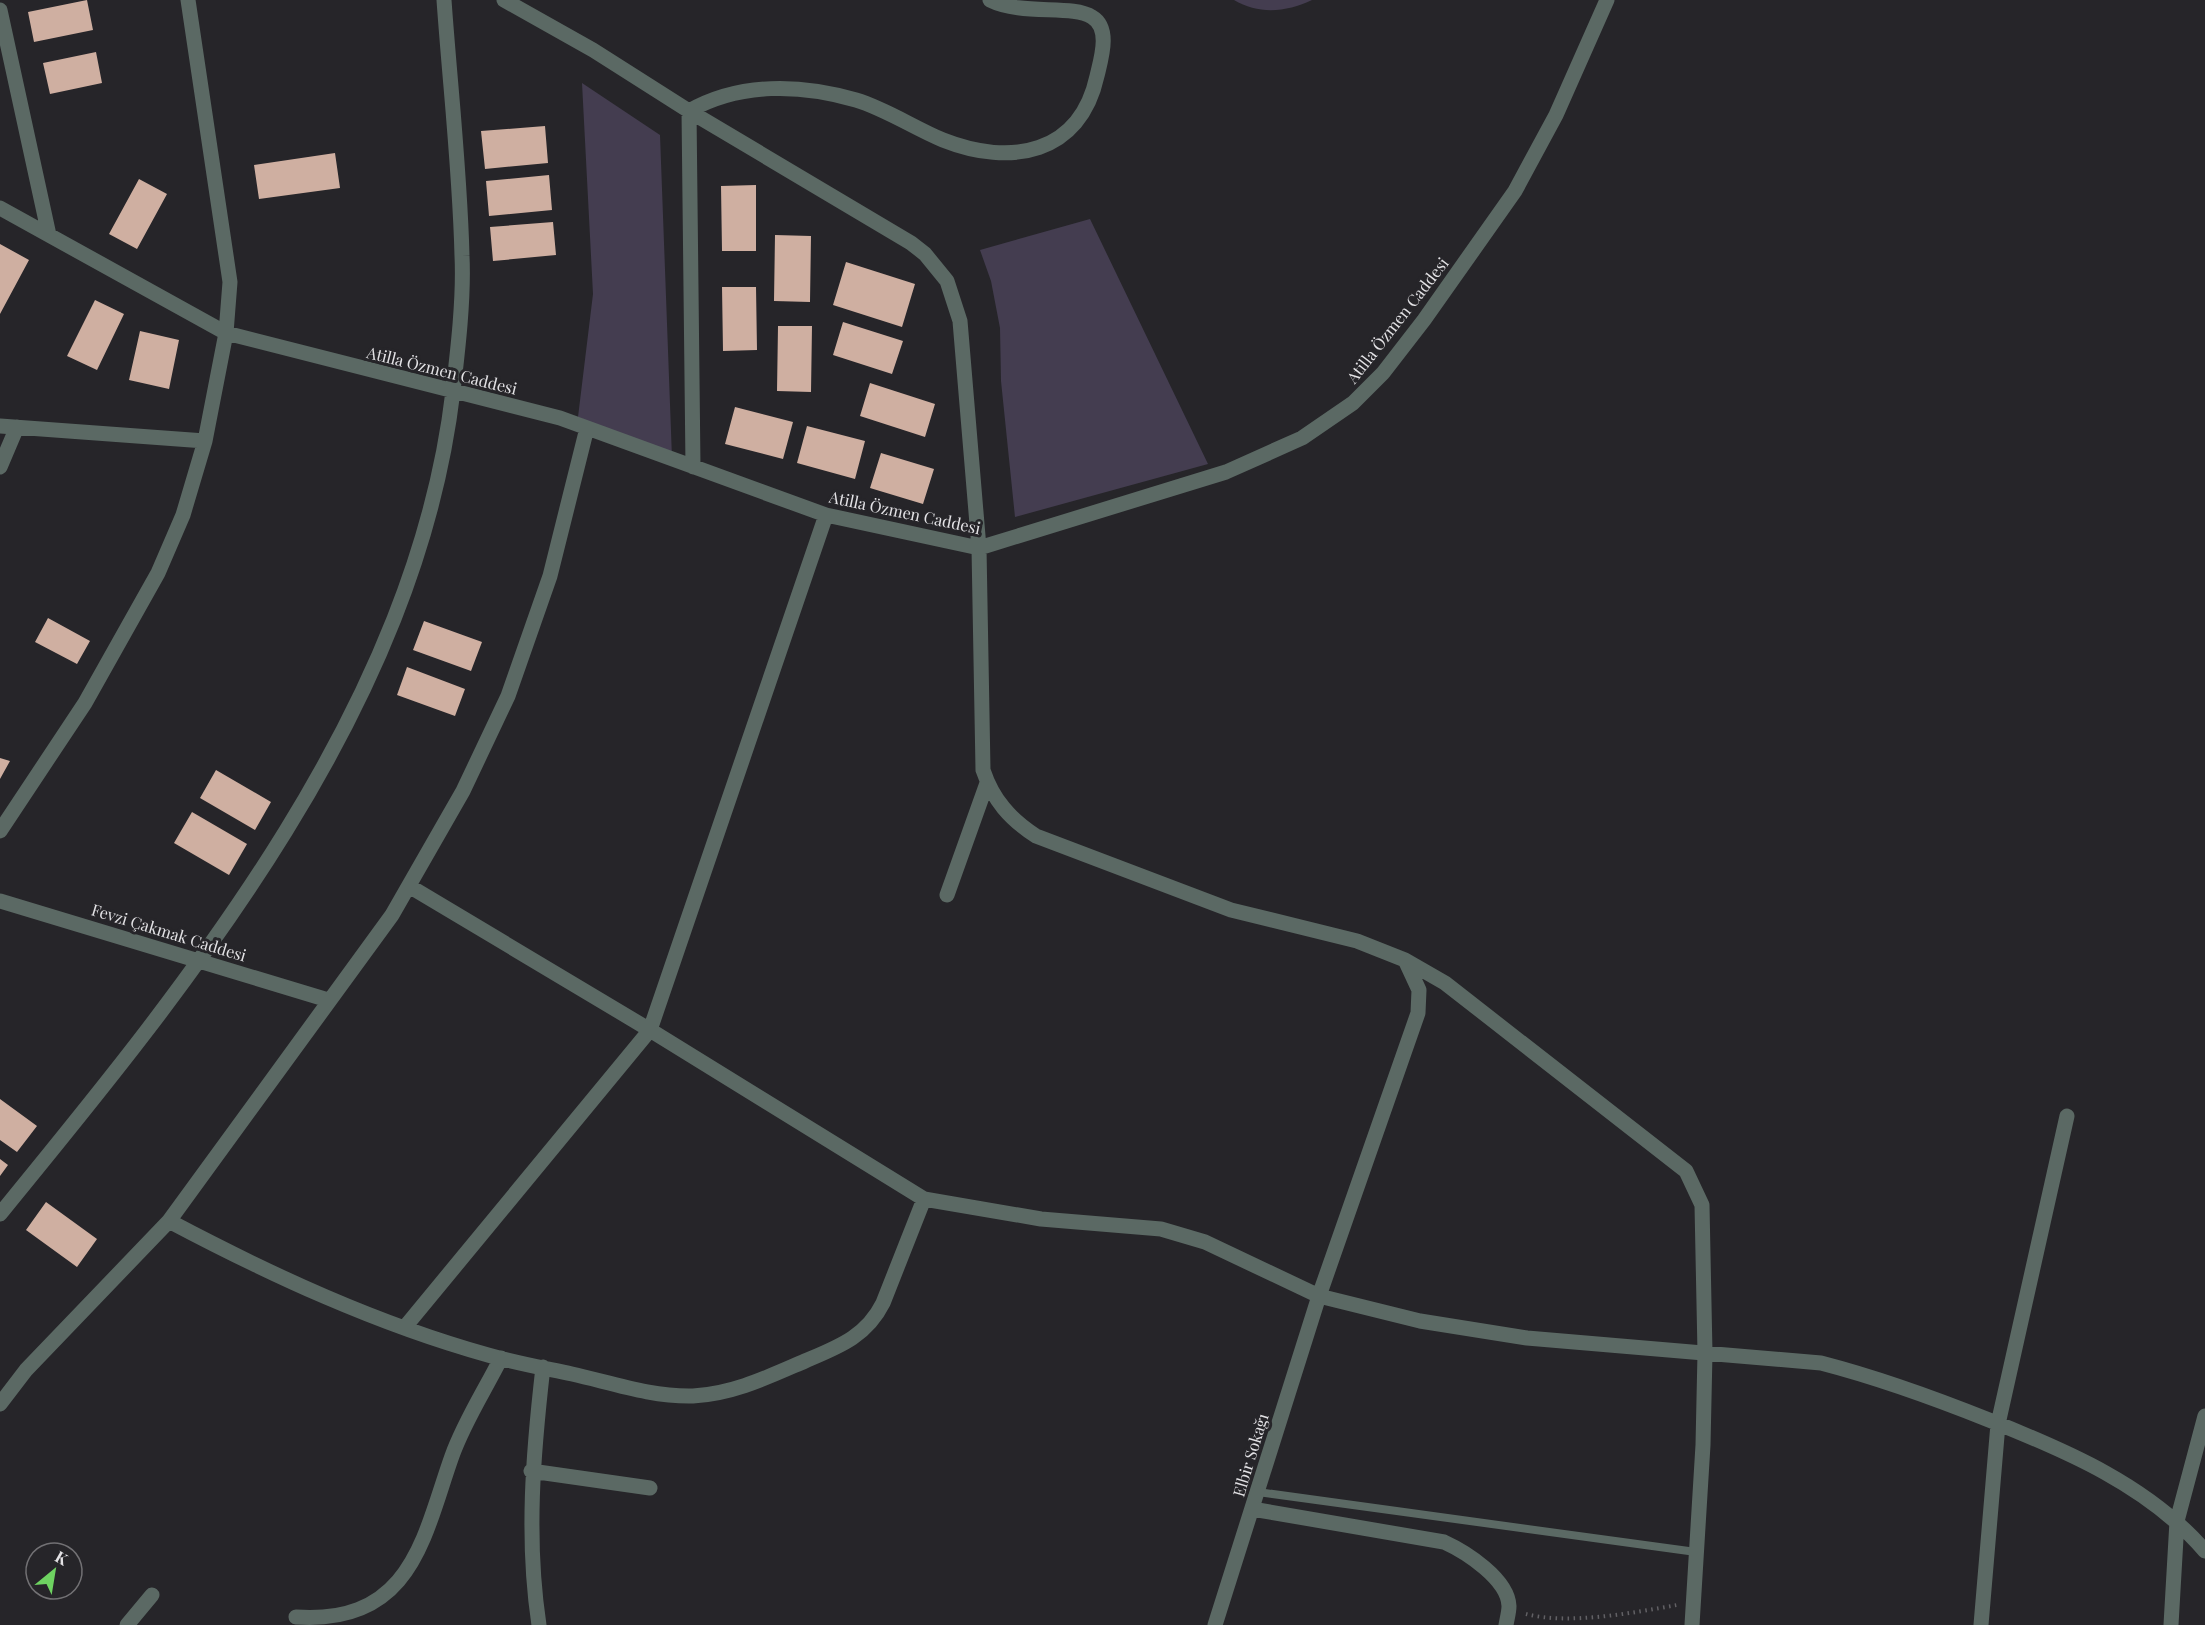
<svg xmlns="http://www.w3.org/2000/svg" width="2205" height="1625" font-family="'Playfair Display',serif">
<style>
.green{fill:#443d50}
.building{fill:#cfafa1}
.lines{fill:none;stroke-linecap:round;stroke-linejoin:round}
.path{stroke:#626165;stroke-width:4;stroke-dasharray:1.5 4.5;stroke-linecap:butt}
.service{stroke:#5b6964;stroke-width:8}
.minor{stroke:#5b6964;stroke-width:15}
.labels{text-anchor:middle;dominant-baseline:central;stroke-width:6;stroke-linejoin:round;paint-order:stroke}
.street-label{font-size:16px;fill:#e3e2e5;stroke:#262529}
</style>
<rect width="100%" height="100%" fill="#262529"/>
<path class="green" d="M1234,0H1312C1287,12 1259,15 1234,0Z
M582,83L660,135L672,458L578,417L593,294Z
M1090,219L1208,464L1015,517L1001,381L1000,328L991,281L980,250Z"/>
<path class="building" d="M87,0L93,30L34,42L28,12Z
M96,52L102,83L50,94L43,63Z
M545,126L548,163L485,169L481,131Z
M335,153L340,188L259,199L254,165Z
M549,175L552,210L489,216L486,181Z
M139,179L167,194L137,249L109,234Z
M756,185V251H722L721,186Z
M553,222L556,255L493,261L490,227Z
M775,235L811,236L810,302L774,301Z
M0,244L29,260L0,314Z
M846,262L915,284L902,327L833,305Z
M722,287H756L757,350L723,351Z
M95,300L124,314L97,370L67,356Z
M843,322L903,341L892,374L833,355Z
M778,326H812L811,392L777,391Z
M140,331L179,340L169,389L129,380Z
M870,383L935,404L925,437L860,416Z
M735,407L793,422L783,459L725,444Z
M807,426L865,441L855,479L797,463Z
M881,453L934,469L923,504L870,488Z
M48,618L90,641L77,664L35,642Z
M424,621L482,642L471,671L413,650Z
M407,667L465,689L455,716L397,695Z
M0,758L10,761L0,779Z
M216,770L271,802L255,830L200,798Z
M192,812L247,844L229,875L174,843Z
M0,1099L37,1126L17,1152L0,1140Z
M0,1159L8,1165L0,1176Z
M46,1202L97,1239L77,1267L26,1230Z"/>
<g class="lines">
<path class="path" d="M1526,1614C1568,1625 1632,1613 1677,1605"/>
<path class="service" d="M1258,1492L1696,1552"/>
<path class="minor" d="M504,0L593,50L689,111L911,243L925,254L947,281L960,321L979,548L983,770C993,800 1010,819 1036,836L1231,910L1357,941L1405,960L1445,983L1686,1171L1702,1205L1705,1353L1703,1445L1692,1625
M0,10L49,235
M0,208L226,333L560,418L826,515L979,548L1226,472L1302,438L1353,403L1383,373L1424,320L1515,191L1556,115L1607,0
M0,426L205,441
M0,467L17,427
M693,467L689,111C740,82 801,84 856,100C886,109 914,128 943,140C1011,167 1080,154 1097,76C1101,59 1111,28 1092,17C1072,4 1022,16 990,0
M0,831L85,703L158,573L183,515L205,441L226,333L230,282L188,0
M409,886L650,1030L924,1199L1041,1219L1161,1229L1205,1242L1319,1296L1420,1321L1527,1338L1821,1363C1879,1378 1934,1398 1989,1420C2067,1451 2149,1486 2205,1551
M947,895L987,783
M0,901L328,1000
M0,1214C194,977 416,706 453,391C458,349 464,297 462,256C460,171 450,85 444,0
M169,1221C271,1275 377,1324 488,1355C516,1363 544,1368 572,1374C612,1383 652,1397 693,1396C733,1394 768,1377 805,1361C838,1347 866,1337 883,1303L924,1199
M405,1327L650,1030L826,515
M0,1404L26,1370L169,1221L392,915L463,791L508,696L550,576L587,428
M531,1471L650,1488
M1252,1509L1444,1542C1466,1552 1508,1579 1509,1606C1509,1612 1507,1619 1506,1625
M296,1617C413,1625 424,1534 452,1456C464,1422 485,1390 501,1358
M127,1625L152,1595
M539,1625C526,1539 533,1454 543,1367
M1215,1625L1319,1296L1418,1013L1419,990L1406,962
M1981,1625L1998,1424L2067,1116
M2171,1625L2177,1521L2205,1416"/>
</g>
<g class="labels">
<g class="street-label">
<text transform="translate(1397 320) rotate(-52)">Atilla Özmen Caddesi</text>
<text transform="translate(442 370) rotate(14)">Atilla Özmen Caddesi</text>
<text transform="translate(905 512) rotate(12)">Atilla Özmen Caddesi</text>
<text transform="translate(169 932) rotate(17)">Fevzi Çakmak Caddesi</text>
<text transform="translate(1250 1455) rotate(-73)">Elbir Sokağı</text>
</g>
</g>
<g transform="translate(54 1571) rotate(30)"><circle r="28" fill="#262529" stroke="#727174" stroke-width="1.5"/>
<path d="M0-4.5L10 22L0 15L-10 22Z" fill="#6ed361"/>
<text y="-9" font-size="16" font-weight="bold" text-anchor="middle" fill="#e3e2e5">K</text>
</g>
</svg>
